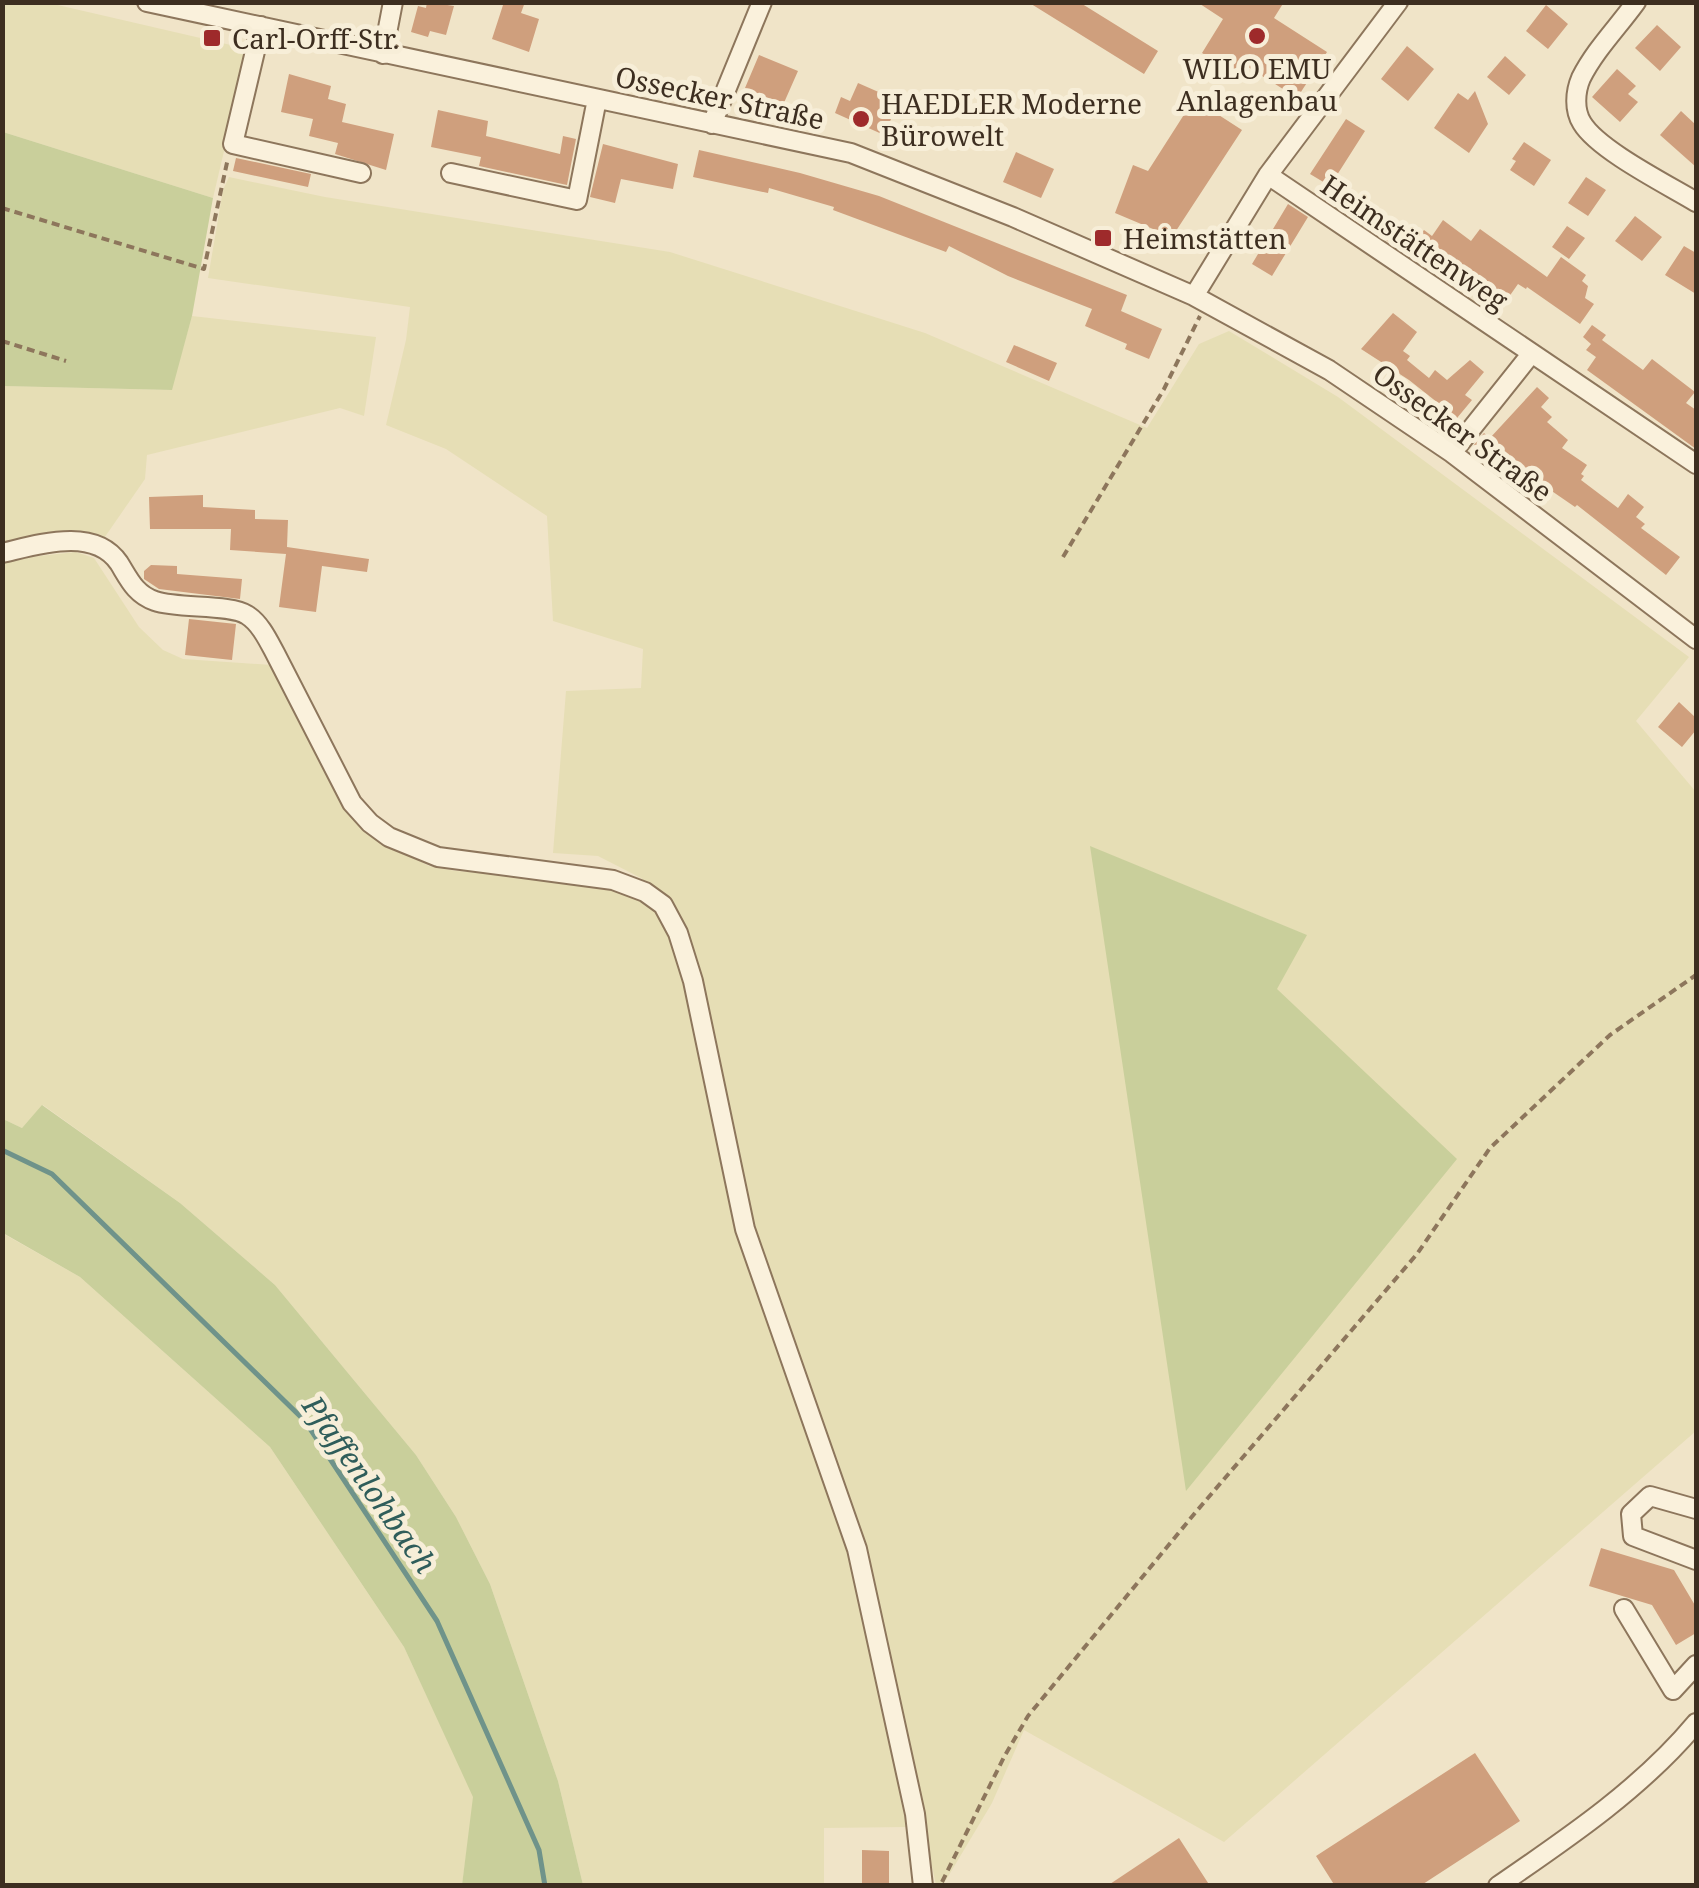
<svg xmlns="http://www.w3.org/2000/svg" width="1699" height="1888" font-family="'Noto Serif',serif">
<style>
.farmland{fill:#e6deb5;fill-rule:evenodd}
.green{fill:#c9cf9b}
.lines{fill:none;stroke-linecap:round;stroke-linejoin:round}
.stream{stroke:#6f938a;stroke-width:5}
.building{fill:#cf9f7d}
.minor-casing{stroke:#8d765c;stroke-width:22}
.path{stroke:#8d765c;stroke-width:4;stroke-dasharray:8 5;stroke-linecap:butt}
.minor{stroke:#faf1dc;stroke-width:18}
.poi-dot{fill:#9e2a2b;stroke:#f7eed8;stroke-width:4}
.labels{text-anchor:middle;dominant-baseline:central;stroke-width:10;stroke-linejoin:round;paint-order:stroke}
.poi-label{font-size:28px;fill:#3d2e20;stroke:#f7eed8;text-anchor:start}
.street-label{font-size:28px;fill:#3d2e20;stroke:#f7eed8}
.water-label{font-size:30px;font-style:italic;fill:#2f5d5a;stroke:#f7eed8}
</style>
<rect width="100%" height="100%" fill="#f0e4c8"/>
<path class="farmland" d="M3,3H49L248,49L213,198L3,132Z
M229,177L325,197L670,252L925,333L1147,428L1199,344L1229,331L1338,397L1689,657L1636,721L1696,792V1431L1224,1842L1024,1730L992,1803L943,1885H936L863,1542L778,1314L755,1226L689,933L669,901L641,878L598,856L553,853L566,691L641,688L643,649L553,621L547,516L446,449L386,425L406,340L410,307L208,278L223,190ZM1091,847L1306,935L1277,988Z
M192,316L376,337L364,416L340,408L147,455L145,479L100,544L3,547V386L171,390Z
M76,552L94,558L139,627L163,650L183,659L272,665L380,838L395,849L429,866L456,871L595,882L651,906L666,923L678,949L754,1272L847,1549L876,1658L906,1827L824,1828V1885H583L558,1781L490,1584L456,1517L416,1455L275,1285L180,1203L43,1105L22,1128L3,1119L2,560Z
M2,1233L80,1277L270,1447L404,1647L474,1797L462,1885H3Z"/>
<path class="green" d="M3,132L213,198L192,316L172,390L3,386Z
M1090,846L1307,935L1277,989L1457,1159L1186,1491Z
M42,1105L180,1203L275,1285L416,1455L456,1517L490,1584L558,1781L583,1885H462L473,1797L404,1647L270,1447L80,1277L3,1233V1119L22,1128Z"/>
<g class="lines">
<path class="stream" d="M2,1150L52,1174L305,1421L437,1621L539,1850L545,1886"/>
</g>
<path class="building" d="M427,2L454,6L446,35L430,31L428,37L411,32L418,6L426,8Z
M504,2H525L521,13L539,19L529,52L492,39Z
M1028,2H1079L1158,51L1144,74Z
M1197,2H1284L1274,18L1327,52L1297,98L1245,65L1238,76L1202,53L1223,19Z
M1546,5L1568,24L1548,49L1526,31Z
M1657,25L1681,47L1660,71L1635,48Z
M1407,46L1434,69L1408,101L1381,79Z
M759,55L798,71L783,105L745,88Z
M1505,56L1526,75L1509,95L1487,77Z
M1617,69L1636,86L1628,94L1638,102L1620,122L1592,97Z
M289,74L331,86L328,99L346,104L342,122L394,134L386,170L335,154L338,143L309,136L313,119L281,112Z
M858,83L899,101L884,135L835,113L841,97L850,101Z
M1475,91L1488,124L1469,153L1434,128L1458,93L1468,100Z
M1194,99L1242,130L1172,237L1115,213L1133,165L1148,171Z
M438,110L488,121L486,136L560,154L563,136L576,139L567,185L479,166L481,157L431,147Z
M1681,111L1696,125V167L1660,135Z
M1346,119L1365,131L1330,186L1310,174Z
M1524,142L1551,160L1534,186L1510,170L1516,161L1512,159Z
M603,144L678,164L673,189L621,179L615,203L590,197Z
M699,150L800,173L879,196L1127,295L1121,311L1162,329L1149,359L1125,349L1127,344L1085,326L1092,309L1008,276L949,246L946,252L833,210L834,207L769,188L768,193L693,177Z
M1016,152L1054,169L1041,198L1003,182Z
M236,158L311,174L308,187L233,171Z
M1586,177L1606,190L1588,216L1568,203Z
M1357,203L1396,231L1389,242L1349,215Z
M1288,204L1308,217L1272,276L1252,264Z
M1635,216L1662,237L1642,261L1615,241Z
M1443,220L1471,241L1480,229L1547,277L1561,257L1586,275L1582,281L1588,286L1585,298L1594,304L1580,324L1527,287L1526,289L1518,284L1499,311L1410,248L1424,230L1432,236Z
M1567,226L1585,238L1569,259L1552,247Z
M1684,246L1696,253V294L1665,275Z
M1393,313L1417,332L1403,351L1410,356L1407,360L1429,378L1435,370L1447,380L1470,360L1484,372L1465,395L1472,400L1457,418L1409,380L1361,349Z
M1592,325L1606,335L1602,340L1643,370L1652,359L1695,392L1686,403L1696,410V449L1587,370L1596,357L1586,350L1591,344L1583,337Z
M1014,345L1057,363L1049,381L1006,362Z
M1537,387L1549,398L1541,407L1552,417L1547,422L1568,440L1562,448L1587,465L1581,474L1584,476L1581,480L1618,508L1628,494L1644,507L1636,517L1645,524L1641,528L1680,557L1666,575L1577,505L1575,507L1527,474L1491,443L1482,452L1474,445L1484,433L1490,438Z
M203,495V507L255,510V519L288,520L287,547L369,559L367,572L322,566L316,612L279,607L286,554L230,550L231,529H150L149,497Z
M151,565L177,566V574L242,579L240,599L159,589L144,579V571Z
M189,619L236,624L232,660L185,655Z
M1679,702L1696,718V730L1682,747L1658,727Z
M1601,1548L1674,1570L1696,1607V1633L1676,1645L1652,1605L1589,1586Z
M1475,1753L1520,1821L1420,1886H1335L1316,1856Z
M1179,1838L1210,1886H1107Z
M862,1850L889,1851V1886H862Z"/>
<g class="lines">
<defs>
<path id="minor" d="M147,2L851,153L1013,217L1194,296L1329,370L1452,453L1696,639
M1636,2C1618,27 1595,50 1581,78C1575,92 1574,110 1582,123C1598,150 1668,185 1696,202
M261,26L233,144L361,173
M383,54L393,2
M712,124L762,2
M451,173L577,200L597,99
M1268,175L1696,464
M1194,296L1268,175L1398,2
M1452,453L1531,354
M2,553C37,545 94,526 119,563C129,579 135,594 155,601C178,609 230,604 247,615C260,623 268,640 275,653L352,803L370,823L389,837L438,857L613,880L645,892L663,905L678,933L693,981L745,1229L857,1549L915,1814L923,1886
M1696,1509L1650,1496L1631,1514L1633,1536L1696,1560
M1624,1609L1673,1690L1696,1665
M1498,1886C1568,1838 1642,1788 1696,1723"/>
</defs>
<use href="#minor" class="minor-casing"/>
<path class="path" d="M2,208L204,269L228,158
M2,341L66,361
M1063,557L1164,389L1200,316
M942,1882L1004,1757L1028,1716L1195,1513L1417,1254L1490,1148L1610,1035L1696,975"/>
<use href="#minor" class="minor"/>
</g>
<g class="poi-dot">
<circle cx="1257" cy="36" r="10"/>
<rect x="202" y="28" width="20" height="20" rx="5"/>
<circle cx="861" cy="119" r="10"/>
<rect x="1093" y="228" width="20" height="20" rx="5"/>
</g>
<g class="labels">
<g class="poi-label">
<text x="232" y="38">Carl-Orff-Str.</text>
<text x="1257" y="68" text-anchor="middle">WILO EMU<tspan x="1257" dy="32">Anlagenbau</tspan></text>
<text x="881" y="103">HAEDLER Moderne<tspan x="881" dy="32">Bürowelt</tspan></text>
<text x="1123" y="238">Heimstätten</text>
</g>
<g class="street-label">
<text transform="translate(720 97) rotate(12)">Ossecker Straße</text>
<text transform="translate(1415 242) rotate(34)">Heimstättenweg</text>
<text transform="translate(1463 432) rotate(36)">Ossecker Straße</text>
</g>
<g class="water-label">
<text transform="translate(370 1484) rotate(55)">Pfaffenlohbach</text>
</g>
</g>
<rect width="1699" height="1888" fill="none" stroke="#3d2e20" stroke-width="10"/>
</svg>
